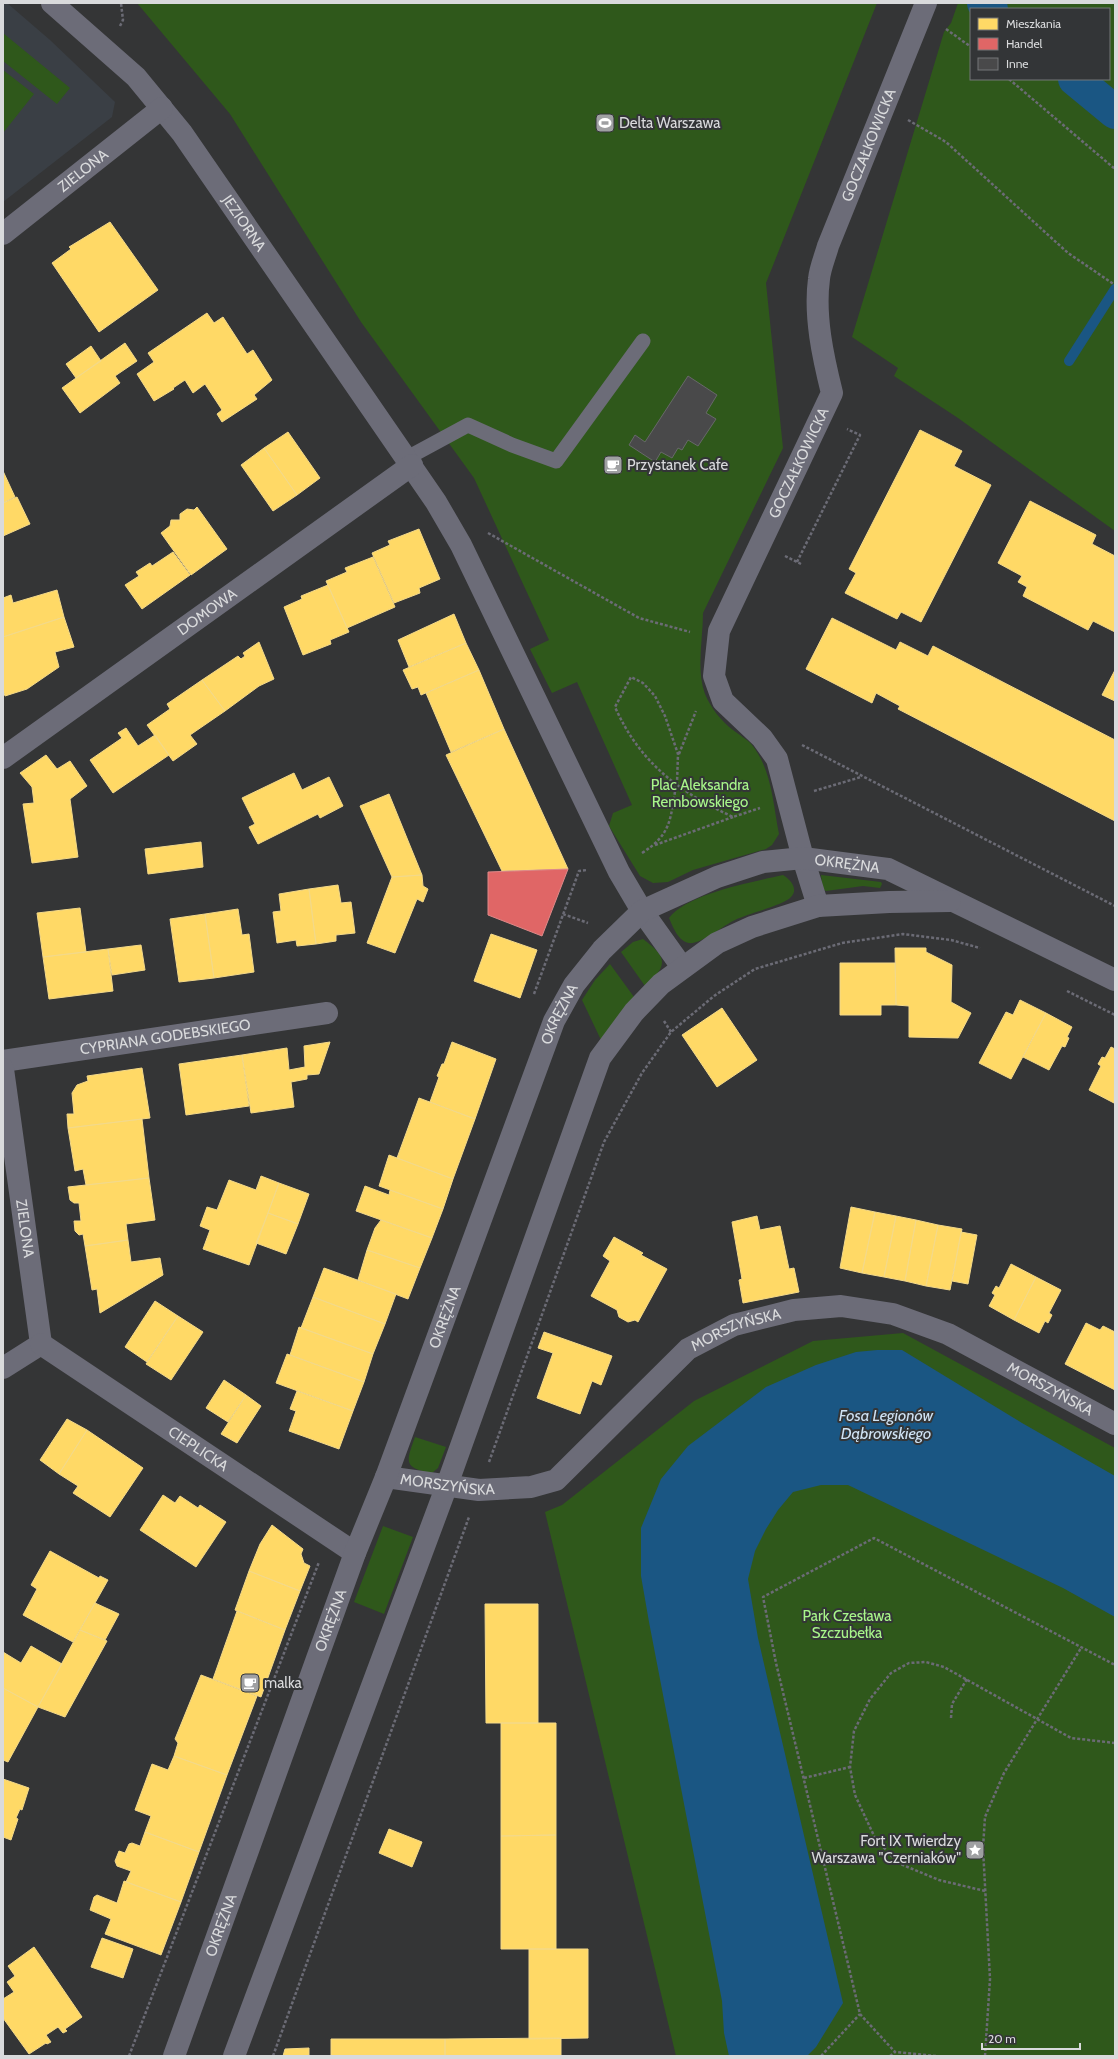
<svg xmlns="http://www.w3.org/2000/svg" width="1118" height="2059" font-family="Cabin,sans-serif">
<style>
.built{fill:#3a3f45}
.green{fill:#2f581b;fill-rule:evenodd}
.water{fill:#1a5683}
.homes{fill:#ffd966;stroke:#f4d989}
.shops{fill:#e06666;stroke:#de8989}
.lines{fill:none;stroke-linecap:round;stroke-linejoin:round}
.stream{stroke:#1a5683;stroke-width:10}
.canal{stroke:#1a5683;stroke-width:34}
.building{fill:#49494a;stroke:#676869}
.path{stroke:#6b6b75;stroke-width:2.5;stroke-dasharray:3 2;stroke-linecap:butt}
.service{stroke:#6c6c78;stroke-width:15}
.minor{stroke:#6c6c78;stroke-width:22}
.labels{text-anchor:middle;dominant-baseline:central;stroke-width:4;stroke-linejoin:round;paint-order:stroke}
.poi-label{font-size:15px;fill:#d9dadc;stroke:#333537;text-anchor:start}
.street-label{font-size:15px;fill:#d9dadc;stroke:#333537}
.park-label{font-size:15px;fill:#a8f68a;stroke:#333537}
.water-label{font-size:16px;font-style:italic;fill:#d0e3f5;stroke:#333537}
</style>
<rect width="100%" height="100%" fill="#343536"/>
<path class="built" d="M3,3H7L50,40L115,102L112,117L3,202Z"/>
<path class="green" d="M137,3H877L766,283L783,448L703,613C703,639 696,670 705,694C711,708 721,721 733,730C739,735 747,739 752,745C772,770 773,804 779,834L772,845L766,849L693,870L668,882L653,883L640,876L609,826L613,813L632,805L577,682L552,693L530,649L549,640L474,478L361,322L230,114Z
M958,3H1115V531L958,418L894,376L898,368L852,337L944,32L951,23ZM971,9H1109V79H971Z
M3,33L70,88L57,104L3,61Z
M3,70L34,94L3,133Z
M783,875C790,879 799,889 791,897C784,905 747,914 735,920C724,925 700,945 689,943C678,941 673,927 669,918C688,893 753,882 783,875Z
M821,875L881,882L882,884L880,888L863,886L826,891L823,889Z
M643,939C669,958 667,966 645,986L621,952L633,942Z
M610,964L634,997L601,1040L582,1000L595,980Z
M903,1333L1115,1448V2056H676L545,1512L562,1505L694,1401L813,1341Z
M415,1437L446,1447L438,1468L432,1473C403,1468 406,1462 415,1437Z
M383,1526L413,1537L384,1614L354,1602Z"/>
<path class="water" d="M877,1350H902L1022,1423L1115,1476V1617L1063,1588L848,1485H821L793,1492L778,1510L766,1529L755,1551L748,1579L758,1638L843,2003L816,2047L807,2056H729L724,2033L722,2001L649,1622L641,1576V1528L661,1479L688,1446L766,1387L816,1365L856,1352Z"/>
<path class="homes" d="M110,222L158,290L99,332L52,263L71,249L69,247Z
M207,313L214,323L223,317L247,354L253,350L272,380L254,395L257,399L222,422L217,414L222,410L205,384L193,393L185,380L173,388L174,389L154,401L137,374L154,362L148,353Z
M125,343L137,361L115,376L120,383L80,413L62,388Z
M91,346L101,361L76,378L66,364Z
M920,430L962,451L954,466L991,485L921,622L901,612L897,619L845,593L856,573L849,569Z
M288,432L320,478L297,495L264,448Z
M264,448L297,495L273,511L241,465Z
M3,471L15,497L3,503Z
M17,497L30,524L3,536V503Z
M1030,501L1096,535L1092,544L1115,556V632L1093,621L1088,630L1023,596L1027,587L1018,582L1022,576L998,563Z
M197,507L227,549L191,575L161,533L170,526L171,520H180V514L187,509L194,510Z
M419,529L440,579L419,588L420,593L394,603L372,553L390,545L388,541Z
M173,552L190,575L142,609L125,585L139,576L136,572L150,563L152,566Z
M373,557L395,607L347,628L326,581L347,572L345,568Z
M328,585L349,632L330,640L331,644L303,655L284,607L302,599L301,596Z
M57,590L64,617L3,637V598L11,595L13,603Z
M454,614L466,643L409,667L398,640Z
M64,617L74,647L55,652L59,667L27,689L5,696L3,690V637Z
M832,618L896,650L900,642L928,656L933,646L1115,740V821L898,709L900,706L876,693L872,703L806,669Z
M259,642L274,679L259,686L225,711L202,680L238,656L241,659L245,656L243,653Z
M466,643L479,670L421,695L418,687L412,689L403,670Z
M479,670L504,729L451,752L426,693Z
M1115,670V701L1102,695Z
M202,680L225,711L190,735L197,744L173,761L147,725L170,709L167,704Z
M126,728L138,746L155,735L169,755L113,793L90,760L122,738L118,733Z
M504,729L568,869L502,871L446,755Z
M46,755L57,769L70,761L87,786L70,799L78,857L32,863L23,804L34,803L32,787L20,773Z
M294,773L302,790L329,777L343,806L320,818L318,814L258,844L249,827L255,824L242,798Z
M389,794L422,875L392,877L360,806Z
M201,842L203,867L148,874L145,849Z
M422,875L423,886L428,889L423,902L417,899L395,953L367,943L392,877Z
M338,885L341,903L351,902L355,933L336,935V941L316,944L309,889Z
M309,889L316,944L297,946L296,940L277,943L273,912L281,911L279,894Z
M80,908L86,952L43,957L37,913Z
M238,909L242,935L249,934L254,972L214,978L205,914Z
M205,914L214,978L179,982L170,919Z
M491,934L537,950L520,998L474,981Z
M141,945L145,970L112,975L108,949Z
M895,948H926V952L952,965L951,1002L971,1013L958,1038L909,1037V1006L896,1005Z
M108,949L113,991L49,999L43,957Z
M840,963H895L896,1005H881V1015H840Z
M1020,1000L1046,1013L1011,1079L979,1063L1006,1012L1013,1015Z
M722,1008L757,1060L717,1087L682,1035Z
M1046,1013L1072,1027L1067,1037L1069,1038L1065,1047L1062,1046L1049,1070L1023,1057Z
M330,1042L319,1074L307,1075V1079L291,1082L294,1107L251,1113L242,1055L287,1048L289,1070L305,1067L304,1046Z
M452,1042L496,1059L475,1119L430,1102L439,1077L437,1076L442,1064H444Z
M1111,1047L1115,1049L1114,1103L1089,1090L1101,1066L1098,1064L1102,1057L1105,1058Z
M242,1055L249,1106L186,1115L179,1064Z
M142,1068L150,1118L68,1128L67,1114H74L72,1093L77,1085L88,1081L87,1076Z
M419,1098L475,1119L453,1179L397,1158Z
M142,1119L149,1178L86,1185L83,1169L75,1171L68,1128Z
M389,1155L453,1179L443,1209L379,1186Z
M261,1176L279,1183L249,1265L203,1249L210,1230L200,1226L207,1207L217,1210L229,1180L256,1190Z
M149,1178L155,1220L126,1224L128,1240L85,1246L83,1234L79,1235L75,1231L74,1221H81L79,1203H74L70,1200L68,1187Z
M279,1183L309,1194L298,1224L268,1213Z
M365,1186L389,1195L390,1190L443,1209L432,1238L356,1211Z
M851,1207L875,1212L862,1273L840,1268Z
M875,1212L896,1216L884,1277L862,1273Z
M268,1213L298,1224L286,1254L256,1243Z
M757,1216L760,1230L780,1226L789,1269L794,1268L799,1292L743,1303L739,1280L742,1279L732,1222Z
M896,1216L916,1220L905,1281L884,1277Z
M381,1220L432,1238L420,1268L367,1250L375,1228Z
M916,1220L938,1225L926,1286L905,1281Z
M938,1225L962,1229L950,1290L926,1286Z
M961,1232L977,1235L968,1284L952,1281Z
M614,1237L643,1253L641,1255L667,1269L638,1322L635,1320L628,1322L619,1317L617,1310L591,1296L610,1261L603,1256Z
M128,1240L131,1262L160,1258L163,1275L100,1313L97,1289L92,1290L85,1246Z
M367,1250L420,1268L408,1299L358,1280Z
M1011,1264L1036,1277L1014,1320L989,1306L995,1295L992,1293L996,1286L999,1288Z
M324,1268L396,1294L385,1324L313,1297Z
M1036,1277L1061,1290L1049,1313L1052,1315L1048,1323L1045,1321L1039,1333L1014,1320Z
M313,1297L385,1324L373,1354L301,1328Z
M155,1301L178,1316L147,1362L125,1347Z
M178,1316L203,1332L171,1380L146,1364Z
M1086,1323L1100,1330L1103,1326L1115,1332V1390L1065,1364Z
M299,1327L373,1354L364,1382L290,1355Z
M544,1332L612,1356L601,1385L592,1381L580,1414L537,1398L553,1353L538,1348Z
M287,1354L364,1382L353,1411L276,1383Z
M224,1380L246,1395L228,1422L206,1408Z
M297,1391L353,1411L339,1449L289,1431L296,1411L290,1409Z
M246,1395L261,1406L237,1443L221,1434Z
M67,1419L87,1430L59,1474L40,1460Z
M87,1430L143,1468L110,1517L73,1493L78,1486L59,1474Z
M163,1495L175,1503L180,1496L198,1508L200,1505L226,1522L196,1567L140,1530Z
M272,1525L303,1549L301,1554L304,1563L310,1566L300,1591L249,1571L260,1544Z
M50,1551L99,1578L100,1576L108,1580L73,1642L23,1615L37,1589L31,1585Z
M249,1571L300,1591L285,1630L235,1610Z
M95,1603L119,1614L105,1640L80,1630Z
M485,1604H538V1723H486Z
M237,1611L285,1630L261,1697L213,1679Z
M80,1630L107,1641L65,1717L38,1707Z
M31,1646L62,1664L38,1707L3,1688V1652L21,1663Z
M201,1675L257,1696L227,1775L174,1756L178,1743L175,1739Z
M3,1688L38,1707L8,1762L3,1760Z
M501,1723H556V1835L501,1836Z
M174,1756L227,1775L199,1852L145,1832L151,1816L135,1810L152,1764L168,1770Z
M3,1779L29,1788L22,1810L20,1809L16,1818L18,1819L11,1840L3,1837Z
M389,1829L422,1842L412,1867L379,1853Z
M145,1832L199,1852L181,1902L126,1882L131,1871L117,1866L115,1861L119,1851L125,1853L129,1844L132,1843L140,1846Z
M556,1835V1949H501V1836Z
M124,1881L181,1902L161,1955L105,1934L111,1919L90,1910L94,1897L97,1895L117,1903Z
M102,1938L133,1949L123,1978L91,1967Z
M34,1947L82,2017L65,2029L67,2031L63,2033L58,2027L46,2035L51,2042L47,2044L46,2043L29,2054L3,2018V1999L14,1992L7,1982L15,1976L8,1966Z
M529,1949H588V2038L529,2039Z
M561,2038V2056H445V2039Z
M331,2039H445V2056H331Z
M309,2048V2056H283L285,2049Z"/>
<path class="shops" d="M568,869L542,936L488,915V872Z"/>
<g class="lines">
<path class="stream" d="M1069,361L1115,289"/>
<path class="canal" d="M984,3L991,9
M1075,79L1115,112"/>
</g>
<path class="building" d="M688,376L717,395L706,413L716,419L698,446L688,440L682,450L678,448L672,458L661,452L655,462L629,445L635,435L645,442Z"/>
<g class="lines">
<path class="path" d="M120,26L123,20L121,3
M946,29L971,47
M1009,79L1115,169
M908,120L946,142L1068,253L1115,285
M488,533L639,618L690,632
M785,556L801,564
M797,562L860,435L847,429
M802,745L1115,906
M679,754L696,711
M814,791L861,777
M655,845L733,817
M642,853C672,834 670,819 676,786L677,783L678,754L665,716L655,696L643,683L631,677L615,707C640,763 679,792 733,817L760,808
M563,914L588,923
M1067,991L1115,1015
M534,994L579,871L587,870
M664,1021L671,1032
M489,1462L604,1142L642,1073L671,1032L714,996L755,969L842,943L903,934L951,940L980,948
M951,1718L952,1704L967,1679
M804,1778L850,1767
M985,1891L939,1880L898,1863L875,1838L855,1795L850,1767L854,1731L870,1699L891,1673L909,1663L926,1662L944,1667L1071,1738L1115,1743
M129,2056L319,1562
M273,2056L469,1517
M821,2056L860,2014
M890,2056L895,2052
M936,2056L895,2052L860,2014L776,1663L763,1597L874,1538L1115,1665
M985,2056L990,1979L983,1848L985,1817L1004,1773L1081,1648"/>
<path class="service" d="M407,458L468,425L512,445L556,461L643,341"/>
<g class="minor">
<path id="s1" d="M52,3L136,77L182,133L436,502L461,545L619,872L642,911L682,967"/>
<path id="s2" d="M3,234L162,108"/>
<path id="s3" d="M3,758L412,465"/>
<path id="s4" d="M818,906L803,858L777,759L762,738L723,701L714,676L719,631L832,393C823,357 814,316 819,279C820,268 825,257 828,246L926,3"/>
<path id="s5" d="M3,1061L327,1013"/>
<path id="s6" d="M3,1069L41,1344L3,1368"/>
<path id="s7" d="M41,1344L355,1553"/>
<path id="s8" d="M386,1477L479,1490L531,1487L556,1480L688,1349L734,1325L794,1310L841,1306L893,1314L948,1334L1115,1424"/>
<path id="s9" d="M174,2056L355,1553L386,1477L554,1021L574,985L602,950L642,911L717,877L763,862L803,858L888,869L1115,980"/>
<path d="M234,2056L447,1485L600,1058L634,1012L661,984L717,943L752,927L818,906L889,902L950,901"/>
</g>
</g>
<defs>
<symbol id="stadium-square" viewBox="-11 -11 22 22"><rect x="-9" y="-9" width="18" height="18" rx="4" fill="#9fa0a2" stroke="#333537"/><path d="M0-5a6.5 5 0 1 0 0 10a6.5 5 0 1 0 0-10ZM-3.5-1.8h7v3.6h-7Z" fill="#fff"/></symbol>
<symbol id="cafe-square" viewBox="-11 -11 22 22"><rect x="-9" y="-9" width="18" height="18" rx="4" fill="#9fa0a2" stroke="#333537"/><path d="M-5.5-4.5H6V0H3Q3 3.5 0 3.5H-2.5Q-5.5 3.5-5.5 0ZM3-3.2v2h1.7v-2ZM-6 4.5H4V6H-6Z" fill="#fff"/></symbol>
<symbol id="sight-square" viewBox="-11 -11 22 22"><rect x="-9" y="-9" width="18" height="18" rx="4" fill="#9fa0a2" stroke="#333537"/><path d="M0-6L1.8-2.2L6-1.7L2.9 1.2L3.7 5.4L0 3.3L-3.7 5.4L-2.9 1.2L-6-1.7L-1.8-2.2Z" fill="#fff"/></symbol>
</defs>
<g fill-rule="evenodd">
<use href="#stadium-square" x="594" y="112" width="22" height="22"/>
<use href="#cafe-square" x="602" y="454" width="22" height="22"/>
<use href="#cafe-square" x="239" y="1672" width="22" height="22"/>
<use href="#sight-square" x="964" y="1839" width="22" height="22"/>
</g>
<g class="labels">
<g class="poi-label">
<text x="619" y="123">Delta Warszawa</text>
<text x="627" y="465">Przystanek Cafe</text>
<text x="264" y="1683">malka</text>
<text x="961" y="1841" text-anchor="end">Fort IX Twierdzy<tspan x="961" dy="17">Warszawa "Czerniaków"</tspan></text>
</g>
<g class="street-label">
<text stroke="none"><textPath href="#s4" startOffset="826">GOCZAŁKOWICKA</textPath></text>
<text stroke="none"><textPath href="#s2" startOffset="102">ZIELONA</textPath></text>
<text stroke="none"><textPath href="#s1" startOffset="294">JEZIORNA</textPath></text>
<text stroke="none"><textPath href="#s4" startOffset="490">GOCZAŁKOWICKA</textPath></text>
<text stroke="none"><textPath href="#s3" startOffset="251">DOMOWA</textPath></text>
<text stroke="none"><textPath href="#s9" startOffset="1460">OKRĘŻNA</textPath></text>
<text stroke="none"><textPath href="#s9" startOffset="1111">OKRĘŻNA</textPath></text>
<text stroke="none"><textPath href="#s5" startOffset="164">CYPRIANA GODEBSKIEGO</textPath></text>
<text stroke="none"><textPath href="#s6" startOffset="161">ZIELONA</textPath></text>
<text stroke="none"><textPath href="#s9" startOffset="787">OKRĘŻNA</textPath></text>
<text stroke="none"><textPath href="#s8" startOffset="410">MORSZYŃSKA</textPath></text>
<text stroke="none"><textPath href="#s8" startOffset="746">MORSZYŃSKA</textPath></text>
<text stroke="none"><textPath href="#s7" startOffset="189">CIEPLICKA</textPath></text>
<text stroke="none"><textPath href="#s8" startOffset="62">MORSZYŃSKA</textPath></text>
<text stroke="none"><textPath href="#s9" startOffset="463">OKRĘŻNA</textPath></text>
<text stroke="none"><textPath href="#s9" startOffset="139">OKRĘŻNA</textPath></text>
</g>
<g class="park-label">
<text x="700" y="785">Plac Aleksandra<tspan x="700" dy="17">Rembowskiego</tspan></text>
<text x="847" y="1616">Park Czesława<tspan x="847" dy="17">Szczubełka</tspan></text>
</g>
<g class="water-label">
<text x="886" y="1415">Fosa Legionów<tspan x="886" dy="18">Dąbrowskiego</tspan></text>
</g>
</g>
<rect width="1118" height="2059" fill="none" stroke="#d9dadc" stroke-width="8"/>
<rect x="970" y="8" width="140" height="72" fill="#333537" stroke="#757779"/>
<rect x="978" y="18" width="20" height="12" fill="#ffd966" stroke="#757779"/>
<text x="1006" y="28" font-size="12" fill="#d9dadc">Mieszkania</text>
<rect x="978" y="38" width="20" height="12" fill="#e06666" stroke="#757779"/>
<text x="1006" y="48" font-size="12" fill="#d9dadc">Handel</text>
<rect x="978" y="58" width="20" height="12" fill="#49494a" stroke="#757779"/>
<text x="1006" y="68" font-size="12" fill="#d9dadc">Inne</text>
<path d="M982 2043v6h98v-6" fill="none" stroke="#d9dadc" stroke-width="2"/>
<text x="988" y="2043" font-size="12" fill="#d9dadc" stroke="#333537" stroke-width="3" paint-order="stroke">20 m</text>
</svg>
